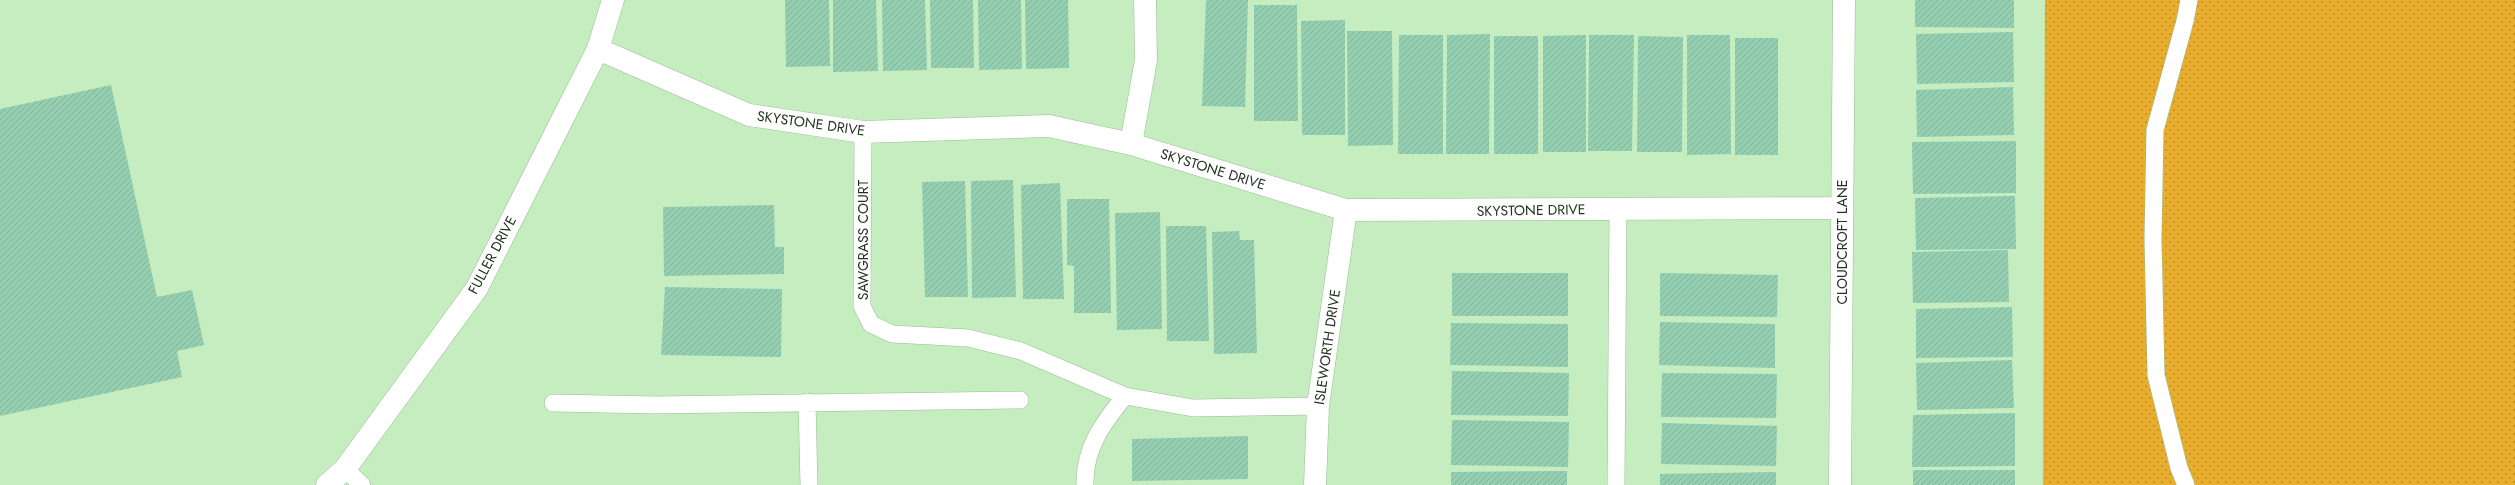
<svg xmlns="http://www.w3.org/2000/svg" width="2515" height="485" font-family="Jost,sans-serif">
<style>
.grass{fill:url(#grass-dots)}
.building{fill:url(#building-hatch)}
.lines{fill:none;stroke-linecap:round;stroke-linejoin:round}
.lane-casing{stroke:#97bd91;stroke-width:18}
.street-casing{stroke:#97bd91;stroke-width:23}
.lane{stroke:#fff;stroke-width:17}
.street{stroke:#fff;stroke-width:22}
.labels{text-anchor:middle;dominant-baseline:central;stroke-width:4;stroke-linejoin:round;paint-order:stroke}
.street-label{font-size:14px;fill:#233221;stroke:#fff}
</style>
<defs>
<pattern id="grass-dots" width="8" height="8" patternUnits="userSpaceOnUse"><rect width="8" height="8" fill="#e8ad2d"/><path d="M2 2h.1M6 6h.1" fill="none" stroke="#bc8d26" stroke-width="1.8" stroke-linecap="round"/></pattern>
<pattern id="building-hatch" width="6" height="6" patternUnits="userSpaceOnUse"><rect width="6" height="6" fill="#95cfb1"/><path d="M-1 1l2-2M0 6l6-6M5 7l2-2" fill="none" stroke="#80b298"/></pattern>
</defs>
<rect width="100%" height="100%" fill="#c5edbf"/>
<path class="grass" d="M2045,0H2515V485H2043Z"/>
<path class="building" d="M785,0H829L830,66L786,67Z
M833,0H876L878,71L833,72Z
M882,0H925L927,70L883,71Z
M930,0H973L974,68H931Z
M978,0H1021L1022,69L979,70Z
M1025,0H1068L1069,68L1026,69Z
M1206,0H1248L1245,107L1202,106Z
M1915,0H2014V28L1915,27Z
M1254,5H1297L1298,121H1254Z
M1345,20V135H1302L1301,21Z
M1347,31H1392L1393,145L1348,146Z
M2013,32L2014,82L1917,84L1916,34Z
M1490,34L1489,154H1446L1447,35Z
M1399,35H1443V154H1398Z
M1586,35V152H1543V36Z
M1589,35H1634L1632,151H1588Z
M1687,35H1730L1731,154L1687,155Z
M1494,36H1538V154H1494Z
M1638,36L1683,37L1682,152H1637Z
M1735,38H1778V155H1735Z
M111,85L157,297L192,290L204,345L177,351L182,377L0,416V109Z
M2013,87L2014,135L1917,137L1916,90Z
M2016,141V193L1913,194L1912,142Z
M1013,180L1016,297L972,298L971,181Z
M965,181L968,297H925L922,182Z
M1060,183L1064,299H1023L1021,185Z
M2015,196L2016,249L1916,250L1915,198Z
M1067,199H1109L1111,313H1074V266L1067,265Z
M774,205L775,247H784V274L664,276L663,207Z
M1160,212L1162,329L1117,330L1115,213Z
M1166,226H1206L1209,341H1167Z
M1239,231L1240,240H1254L1257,353L1214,354L1212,232Z
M2008,250L2009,302L1913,303L1912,252Z
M1452,273H1568V316H1452Z
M1660,273L1778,275L1777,317L1660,316Z
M665,287L782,289L781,357L661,355Z
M2012,307L2013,357L1916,358V309Z
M1660,322L1775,324V368L1659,365Z
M1451,323L1568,324V367L1450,365Z
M2012,360L2014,408L1917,410L1916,363Z
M1452,371L1569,373L1568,416L1451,415Z
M1662,373L1777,374L1776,418L1661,417Z
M2015,413V466L1912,467L1913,415Z
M1452,420L1569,422L1568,467L1451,465Z
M1662,423L1777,426L1776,466L1661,464Z
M1248,436V479L1132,481V439Z
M1913,470H2015V485H1913Z
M1567,471V485H1451V472Z
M1776,472V485H1660V474Z"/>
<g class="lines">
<defs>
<path id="lane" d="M863,132L862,306L871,324L892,334L968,338L1021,351L1125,396L1193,408L1318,406
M807,402L809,485
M553,403L656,405L1020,400
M345,469L362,485
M1085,485C1084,448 1103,423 1125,396
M1616,485L1618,209
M2186,485L2179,468L2156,375L2153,239L2155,130L2185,21L2189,0"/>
<path id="street" d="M598,49L749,115L863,132L1049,126L1131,144L1346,210L1842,208
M1131,144L1146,60L1145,0
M327,485L345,469L477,288L598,49L613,0
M1315,485L1318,406L1346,210
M1840,485L1844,0"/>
</defs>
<use href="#lane" class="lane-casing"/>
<use href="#street" class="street-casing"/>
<use href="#lane" class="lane"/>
<use href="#street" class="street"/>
</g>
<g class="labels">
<g class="street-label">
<text transform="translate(811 123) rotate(8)">SKYSTONE DRIVE</text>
<text transform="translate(1213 169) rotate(17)">SKYSTONE DRIVE</text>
<text transform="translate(1531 210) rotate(-1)">SKYSTONE DRIVE</text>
<text transform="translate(863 240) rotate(-90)">SAWGRASS COURT</text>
<text transform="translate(1842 242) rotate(-90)">CLOUDCROFT LANE</text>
<text transform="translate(492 255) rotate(-62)">FULLER DRIVE</text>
<text transform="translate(1327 347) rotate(-82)">ISLEWORTH DRIVE</text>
</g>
</g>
</svg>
